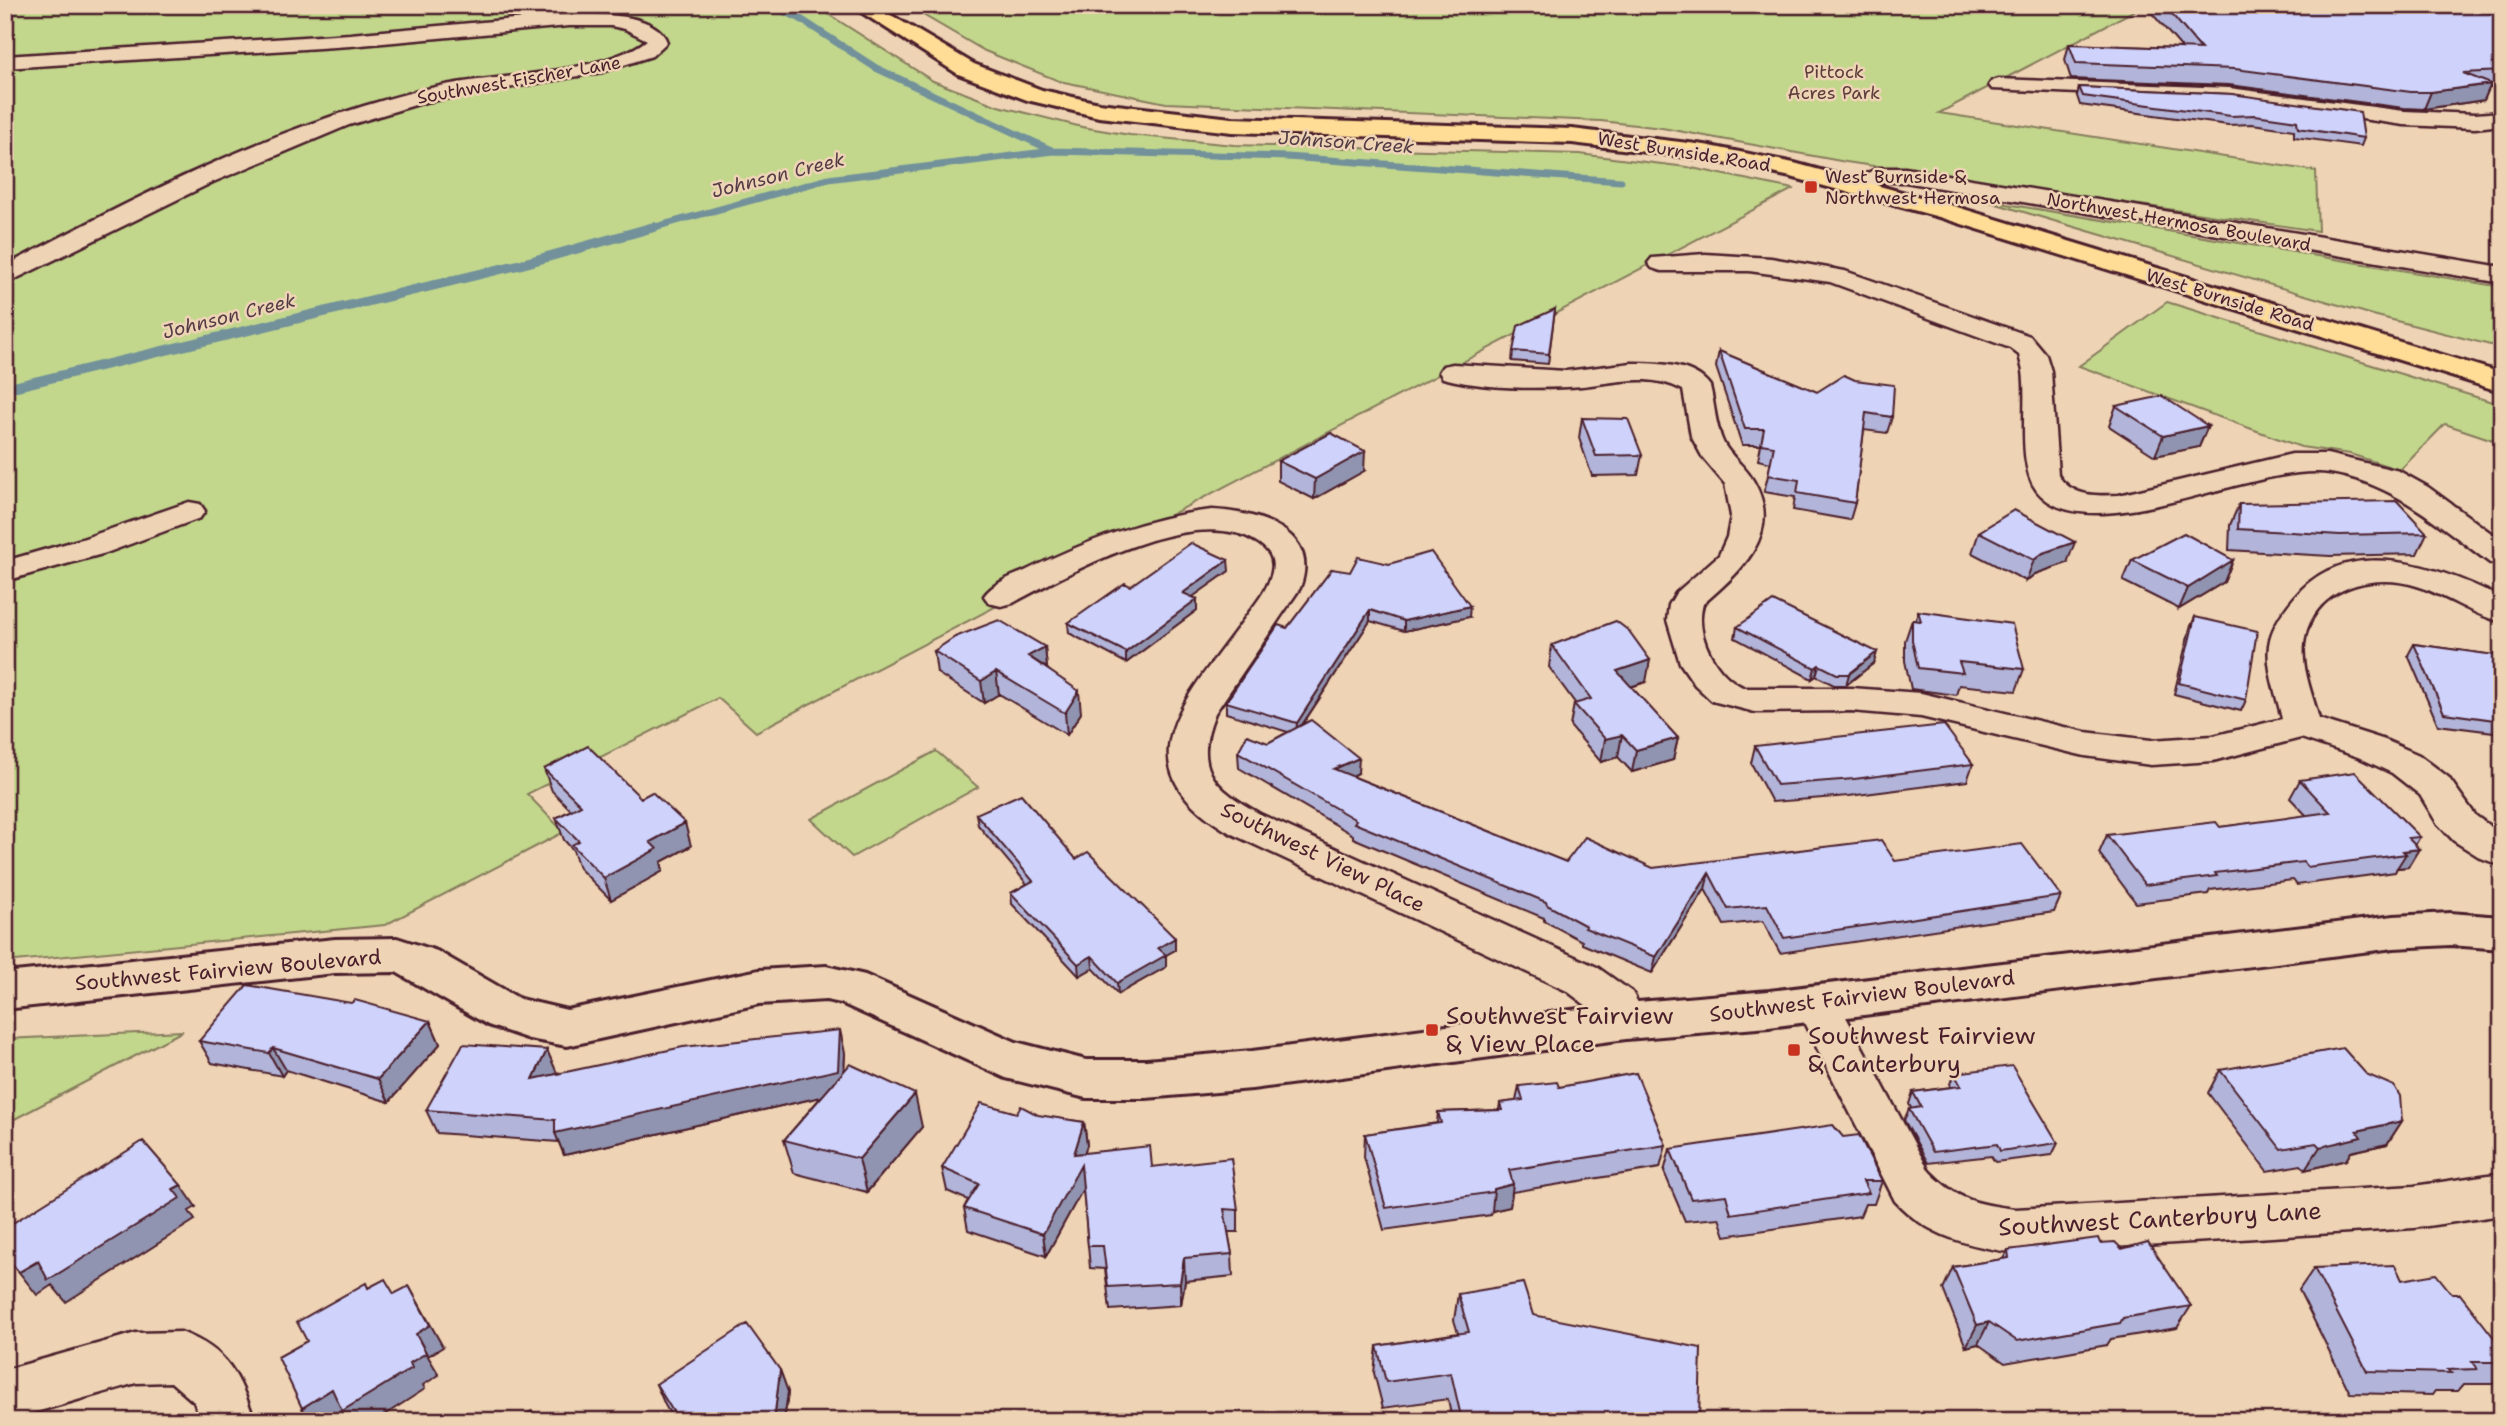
<svg xmlns="http://www.w3.org/2000/svg" width="2507" height="1426" font-family="'Shantell Sans',sans-serif">
<style>
.green{fill:#c2d78c;stroke:#867b5c;stroke-width:2}
.lines{fill:none;stroke-linecap:round;stroke-linejoin:round}
.stream-far1{stroke:#72919a;stroke-width:7}
.stream{stroke:#72919a;stroke-width:10}
.street-casing{stroke:#4a1f2b;stroke-width:5}
.secondary-casing{stroke:#4a1f2b;stroke-width:6}
.primary-casing{stroke:#4a1f2b;stroke-width:6}
.street{fill:#eed4b5;fill-rule:evenodd}
.secondary{fill:#eed4b5;fill-rule:evenodd}
.primary{fill:#ffdd96;fill-rule:evenodd}
.wall{fill:#b2b5d9;stroke:#4a1f2b;stroke-width:2}
.shaded-wall{fill:#9194b0;stroke:#4a1f2b;stroke-width:2}
.building{fill:#cfd3fc;stroke:#4a1f2b;stroke-width:2}
.poi-dot{fill:#c8321e;stroke:#eed4b5;stroke-width:2.5}
.labels{text-anchor:middle;dominant-baseline:central;stroke-width:5;stroke-linejoin:round;paint-order:stroke}
.far-park-label{font-size:18px;fill:#5c3b3a;stroke:#eed4b5}
.far-street-label{font-size:18px;fill:#4a1f2b;stroke:#eed4b5}
.far-poi-label{font-size:18px;fill:#4a1f2b;stroke:#eed4b5;text-anchor:start}
.far-water-label{font-size:19px;font-style:italic;fill:#543c47;stroke:#eed4b5}
.street-label{font-size:21px;fill:#4a1f2b;stroke:#eed4b5}
.near-poi-label{font-size:24px;fill:#4a1f2b;stroke:#eed4b5;text-anchor:start}
.near-street-label{font-size:24px;fill:#4a1f2b;stroke:#eed4b5}
</style>
<rect width="100%" height="100%" fill="#eed4b5"/>
<filter id="ink" filterUnits="userSpaceOnUse"><feTurbulence type="fractalNoise" baseFrequency=".0143" numOctaves="2"/><feDisplacementMap in="SourceGraphic" scale="14" xChannelSelector="R" yChannelSelector="G"/><feConvolveMatrix kernelMatrix="1 2 1 2 8 2 1 2 1" color-interpolation-filters="sRGB"/></filter>
<g filter="url(#ink)">
<path class="green" d="M5,5H814L933,81L998,106L1082,127L1130,135L1234,145L1579,154L1687,167L1793,189L756,732L718,698L527,794L564,832L385,925L5,962Z
M906,5H2145L1939,113L2316,171L2318,231L1846,162L1662,128L1601,121L1166,103L1059,81L985,51Z
M1983,200L2502,287V348L2373,315Z
M2167,302L2502,405V443L2445,424L2400,470L2350,454L2301,447L2079,366Z
M936,751L978,787L852,857L811,819Z
M183,1031L5,1124V1039Z"/>
<g class="lines">
<path class="stream-far1" d="M769,5L799,18L876,68L1051,150
M648,229L828,179L1053,151L1287,157L1621,181"/>
<path class="stream" d="M5,389L522,264L654,227"/>
<defs>
<path id="street" d="M569,14C595,14 657,12 667,42L652,56L602,72L425,102L349,125L213,182L5,284V266C119,206 241,143 364,106C394,97 425,88 457,83C508,75 606,72 647,40L625,29L611,26H569L350,46L5,68V56L350,34Z
M1999,79L2229,88L2404,111L2475,114L2502,112V125L2475,128L2404,125L2229,100L1992,89L1989,85L1992,81Z
M1878,168H1905L2502,267V283L1905,182H1883L1867,191H1851L1847,186L1851,181Z
M1705,254L1771,258L1845,271L2030,336L2046,355L2051,371L2058,475C2072,497 2096,496 2119,495L2292,454H2327L2399,471L2428,487L2502,541V566L2490,563C2440,526 2394,483 2330,473C2257,461 2088,554 2037,491C2016,464 2028,405 2023,371L2019,355L2010,348L1830,282L1749,271H1661L1652,268L1648,263L1652,258Z
M1632,363C1657,363 1695,364 1710,386C1715,405 1715,426 1724,444C1732,458 1746,467 1754,482C1784,534 1739,573 1703,604C1694,635 1716,676 1745,688H1851L1921,693L2085,732L2151,740L2213,736L2282,719C2277,696 2266,669 2269,645C2271,628 2283,611 2294,598C2347,532 2440,567 2502,598V622C2472,615 2446,595 2417,586C2371,571 2310,589 2304,644C2301,668 2313,696 2319,719L2385,740L2419,755L2448,777L2476,816L2502,835V866L2481,858L2454,841L2437,823L2420,795L2392,773L2358,757L2301,738L2213,761L2151,765L2085,756L1921,717L1851,711L1755,712L1712,701L1695,685L1680,663L1667,620L1669,605L1676,593L1719,555L1727,537L1731,516L1725,484L1703,458L1691,436L1683,390C1646,370 1606,386 1567,387C1527,389 1481,388 1443,378L1439,372L1443,366L1453,364L1566,371Z
M189,502L200,504L205,511L200,518L106,553L5,581V561L82,539Z
M1212,510C1257,512 1322,531 1300,588L1215,713C1193,768 1212,787 1260,814L1597,967L1632,992L1648,1021L1642,1033L1626,1038L1610,1033L1600,1016L1567,991L1232,834C1113,765 1188,698 1245,618C1255,604 1268,590 1272,572C1275,558 1269,550 1257,542C1194,503 1071,572 1013,603L1001,606L989,603L984,596C993,583 1011,577 1025,571C1084,542 1147,517 1212,510Z
M1816,986L1832,991L1929,1171C1957,1200 1976,1204 2015,1209L2414,1186L2502,1173V1215L2414,1228L2015,1253C1969,1246 1927,1236 1895,1201L1794,1003L1800,991Z
M181,1332C230,1351 238,1375 255,1421H201L194,1402L171,1382L136,1383L5,1421V1370L136,1333Z"/>
<path id="secondary" d="M2450,913L2502,917V949L2450,945L2394,948L1769,1027L1626,1039L1252,1089L1146,1098H1086L1006,1078L841,1003L826,1000L759,1004L567,1046L529,1039L488,1025L396,972L335,973L5,1009V973L335,939L397,938L437,951L520,999L567,1010L759,970L826,966L865,975L1016,1042L1086,1060H1146L1252,1051L1626,1003L1769,991L2394,916Z"/>
<path id="primary" d="M850,5H874L974,64L1042,90L1099,103L1232,118L1572,129L1705,145L1794,163L1957,207L2502,373V392L1939,217L1791,177L1705,159L1572,143L1232,132L1099,117L1027,100L958,74Z"/>
</defs>
<use href="#street" class="street-casing"/>
<use href="#secondary" class="secondary-casing"/>
<use href="#primary" class="primary-casing"/>
<use href="#street" class="street"/>
<use href="#secondary" class="secondary"/>
<use href="#primary" class="primary"/>
</g>
<path class="wall" d="M2150,5H2358L2502,13V87L2489,88L2484,100L2424,109L2404,108L2229,85L2071,79L2065,60L2069,44L2182,48L2149,10Z
M2385,5H2502V11Z
M2079,87L2232,94L2364,138L2361,146L2294,137V130L2252,124L2228,125L2080,105L2077,96Z
M1555,309L1548,364L1512,361L1513,351Z
M1719,351L1817,392L1892,417L1887,433L1864,430L1855,503L1850,520L1793,510L1795,497L1764,492L1771,463L1758,460L1761,445H1742L1716,367Z
M2116,406L2208,426L2199,447L2155,456L2109,426Z
M1582,418L1642,455L1638,475L1592,476L1579,438Z
M1278,461L1364,471L1314,499L1278,481Z
M2239,504L2427,533L2417,554L2330,556L2229,550L2230,525Z
M1979,532L2067,563L2035,574L2026,581L1972,553Z
M2132,560H2233L2224,582L2179,609L2123,581Z
M1332,569L1469,617L1404,631L1370,621L1303,724L1358,773L1352,776L1566,862L1653,868L1895,861L2061,896L2054,912L1780,953L1763,921L1724,925L1705,889L1652,973L1582,944V941L1544,921V918L1353,838V835L1239,768L1238,752L1268,743L1288,732L1226,713V702L1287,628Z
M1229,571L1192,597L1197,599V610L1126,663L1069,633L1068,623L1130,586Z
M1918,611L2024,669L2016,691L1959,685L1956,695L1911,689L1905,661V641L1912,620H1916Z
M2195,617L2246,700L2241,711L2174,694L2190,628Z
M1737,627L1874,663L1846,685H1834L1816,676L1812,679L1735,638Z
M2414,644L2502,656V733L2438,725L2408,655Z
M1552,645L1646,682L1631,687L1678,738L1673,760L1632,772L1618,757L1601,762L1570,726L1574,704L1575,703L1549,667Z
M1045,647L1047,668L1081,713L1067,735L999,694L984,703L937,673L934,651Z
M1755,746L1973,764L1967,781L1849,796L1772,802L1751,763Z
M544,769L641,798L691,846L661,862L663,871L611,900L579,868L573,850L564,840L556,818L571,810L552,791Z
M2300,780L2420,837L2415,845L2408,867L2397,868L2395,872L2297,885L2293,880L2210,890L2208,894L2136,903L2099,853L2107,835L2220,827L2307,816L2290,798Z
M976,814L1076,859L1175,938V950L1166,955V967L1118,994L1093,968L1079,976L1012,904L1011,893L1027,884L978,825Z
M430,1021L440,1044L389,1102L286,1070L282,1076L212,1063L199,1041Z
M845,1053L844,1071L922,1127L867,1192L794,1173L784,1140L821,1097L564,1155L559,1142L437,1133L426,1110L557,1073L556,1074Z
M2220,1070L2402,1121L2387,1144L2351,1152L2346,1160L2305,1170L2301,1165L2267,1171L2208,1093Z
M1954,1073L2058,1143L2052,1155L1995,1162L1991,1156L1928,1163L1904,1120L1909,1109L1911,1108L1909,1104L1913,1092L1951,1087L1950,1084Z
M1519,1086L1559,1087L1666,1145L1660,1168L1512,1192L1510,1207L1492,1211L1491,1215L1384,1230L1364,1157L1365,1134L1437,1123L1438,1112L1499,1110L1500,1103L1516,1101Z
M1017,1113L1084,1122L1087,1145L1084,1153L1152,1167L1238,1210V1232H1228L1232,1254L1233,1276L1185,1281L1181,1305L1110,1310L1105,1269L1090,1268L1083,1188L1046,1256L968,1230L964,1208L968,1200L947,1191L942,1168Z
M1670,1149L1882,1181L1874,1204H1865L1860,1216L1725,1236L1719,1218L1685,1221L1664,1172Z
M2100,1243L2122,1249L2191,1306L2177,1328L2111,1339L2107,1345L2005,1363L1978,1344L1966,1347L1943,1289L1953,1267L2003,1259L2008,1250Z
M2314,1268L2402,1280L2452,1294L2502,1348V1374L2493,1384H2464L2458,1391H2435L2432,1395L2350,1393L2299,1290Z
M1458,1294L1533,1315L1699,1421H1452L1448,1399L1383,1408L1374,1373L1377,1346L1458,1333L1454,1320Z
M780,1370L788,1392L784,1421H674L665,1405L656,1384Z"/>
<path class="shaded-wall" d="M2491,84L2484,100L2424,109L2431,92Z
M2208,426L2199,447L2155,456L2163,436Z
M1365,451L1364,471L1314,499L1315,479Z
M2075,542L2067,563L2035,574L2026,581L2034,560L2043,553Z
M1228,560L1229,571L1184,603L1183,593Z
M2233,560L2224,582L2179,609L2188,588Z
M1197,599V610L1126,663V652Z
M1470,606L1469,617L1404,631V621Z
M1370,610V621L1296,734L1297,723Z
M1045,647L1047,668L1028,656Z
M1877,652L1874,663L1846,685L1849,674Z
M1650,660L1646,682L1613,692L1617,671Z
M1819,665L1816,676L1812,679L1815,668Z
M996,672L999,694L984,703L981,681Z
M1079,691L1081,713L1067,735L1065,713Z
M1622,735L1618,757L1601,762L1605,739Z
M1678,738L1673,760L1632,772L1636,750Z
M1359,758L1358,773L1334,785V769Z
M685,823L691,846L661,862L663,871L611,900L604,878L650,842Z
M2419,849L2408,867L2397,868L2406,854L2403,851Z
M1709,873L1705,889L1652,973L1656,957Z
M1175,938V950L1166,955V967L1118,994L1117,983L1158,948Z
M1092,956L1093,968L1079,976L1078,964Z
M430,1021L440,1044L389,1102L378,1079Z
M840,1030L845,1053L843,1092L564,1155L555,1133Z
M273,1048L286,1070L282,1076L269,1053Z
M547,1050L557,1073L543,1101L533,1079Z
M915,1094L922,1127L867,1192L859,1159Z
M2402,1121L2387,1144L2351,1152L2346,1160L2305,1170L2320,1147L2357,1131Z
M1084,1122L1087,1145L1078,1170L1081,1165L1084,1187L1046,1256L1043,1234L1074,1154Z
M1513,1184L1510,1207L1492,1211L1494,1189Z
M181,1185L196,1207L189,1211L195,1220L66,1302L52,1285L37,1295L19,1272Z
M1184,1258L1185,1281L1181,1305L1180,1283Z
M409,1286L443,1347L428,1356L416,1334Z
M1989,1322L1978,1344L1966,1347L1977,1325Z
M426,1353L439,1375L423,1385L425,1389L375,1421H349L344,1413L331,1421H310L302,1408L332,1389Z
M780,1370L788,1392L784,1421H774Z"/>
<path class="building" d="M2164,5H2358L2502,13V71L2463,73L2491,84L2431,92H2411L2235,69L2076,63L2069,44L2201,49Z
M2079,87L2232,94L2360,112L2364,138L2298,128L2297,121L2255,115L2231,116L2083,96Z
M1555,309L1549,354L1513,351L1518,326Z
M1719,351L1817,392L1844,375L1855,380L1894,385L1892,417L1866,413L1855,503L1797,493L1799,480L1768,475L1774,446L1761,444L1764,429H1745Z
M2162,396L2208,426L2163,436L2116,406Z
M1582,418L1628,419L1642,455L1596,456Z
M1331,433L1365,451L1315,479L1278,461Z
M2397,501L2427,533L2340,535L2238,529L2239,504Z
M2014,510L2075,542L2043,553L2034,560L1979,532Z
M2184,533L2233,560L2188,588L2132,560Z
M1191,543L1228,560L1183,593L1197,599L1126,652L1068,623L1125,583L1130,586Z
M1431,552L1470,606L1404,621L1370,610L1297,723L1226,702L1278,625L1287,628L1332,569L1350,572L1358,557L1389,564Z
M1773,601L1877,652L1849,674H1837L1819,665L1815,668L1737,627Z
M1918,611L2012,624L2024,669L1959,662L1963,673L1918,668L1912,640V620L1921,621Z
M2195,617L2257,631L2246,700L2179,683Z
M999,620L1045,647L1028,656L1079,691L1065,713L996,672L981,681L934,651L955,637Z
M1616,621L1629,631L1650,660L1617,671L1678,738L1636,750L1622,735L1605,739L1574,704L1591,699L1552,645Z
M2414,644L2502,656V721L2444,713Z
M1311,720L1359,758L1334,769L1566,862L1585,837L1653,868L1881,840L1895,861L2022,844L2061,896L1784,938L1767,905L1728,909L1709,873L1656,957L1585,928L1586,926L1547,905L1546,902L1354,823L1356,820L1238,752L1247,735L1268,743Z
M1944,725L1973,764L1854,779L1777,785L1755,746Z
M588,746L641,798L652,792L685,823L650,842L657,849L604,878L572,845L579,841L556,818L581,805L544,769Z
M2355,772L2420,837L2408,838L2419,849L2403,851L2406,854L2307,867L2303,862L2215,873L2217,876L2145,885L2107,835L2216,822L2220,827L2330,812L2300,780Z
M1021,794L1076,859L1088,852L1175,938L1158,948L1166,955L1117,983L1092,956L1078,964L1011,893L1033,881L976,814Z
M247,985L351,1003L355,1000L430,1021L378,1079L273,1048L269,1053L199,1041Z
M840,1030L838,1070L555,1133V1120L426,1110L463,1044L547,1050L533,1079L683,1047Z
M2343,1048L2366,1074L2394,1086L2400,1096L2402,1121L2357,1131L2361,1137L2320,1147L2316,1143L2281,1149L2220,1070Z
M850,1064L915,1094L859,1159L784,1140Z
M2012,1066L2058,1143L2000,1151L1997,1144L1933,1152L1909,1109L1921,1107L1913,1092L1961,1086L1954,1073Z
M1636,1073L1666,1145L1509,1170L1513,1184L1494,1189V1192L1386,1208L1365,1134L1441,1123L1438,1112L1502,1110L1500,1103L1523,1100L1519,1086L1557,1082L1559,1087Z
M981,1103L1017,1113L1021,1106L1038,1115L1084,1122L1074,1154L1150,1146L1152,1167L1231,1158L1238,1210L1224,1209L1232,1254L1184,1258L1180,1283L1108,1287L1103,1246H1088L1081,1165L1043,1234L964,1208L979,1184L942,1168Z
M1833,1125L1843,1137L1859,1135L1882,1181H1863L1869,1193L1731,1214L1726,1195L1691,1199L1670,1149Z
M143,1141L181,1185L173,1189L180,1198L48,1280L38,1261L19,1272L5,1256V1228Z
M2098,1238L2100,1243L2115,1242L2122,1249L2148,1242L2191,1306L2123,1318L2120,1323L2017,1341L1989,1322L1977,1325L1953,1267L2009,1258L2008,1250Z
M2395,1265L2402,1280L2436,1274L2452,1294H2460L2502,1348V1362H2472L2477,1369L2448,1370L2451,1373L2367,1371L2314,1268Z
M385,1279L394,1294L409,1286L430,1325L416,1334L426,1353L410,1363L412,1368L342,1411L332,1389L302,1408L278,1357L307,1341L297,1322L366,1283L368,1288Z
M1523,1283L1533,1315L1701,1348L1699,1421H1462L1451,1373L1386,1382L1377,1346L1469,1332L1458,1294Z
M747,1324L780,1370L774,1421H679L656,1384Z
M532,1411L538,1421H516Z"/>
</g>
<g class="poi-dot">
<rect x="1804" y="180" width="14" height="14" rx="3.5"/>
<rect x="1425" y="1023" width="14" height="14" rx="3.5"/>
<rect x="1787" y="1043" width="14" height="14" rx="3.5"/>
</g>
<g class="labels">
<g class="far-park-label">
<text x="1834" y="72">Pittock<tspan x="1834" dy="21">Acres Park</tspan></text>
</g>
<g class="far-street-label">
<text transform="translate(519 80) rotate(-10)">Southwest Fischer Lane</text>
<text transform="translate(1684 152) rotate(9)">West Burnside Road</text>
<text transform="translate(2179 222) rotate(10)">Northwest Hermosa Boulevard</text>
<text transform="translate(2230 300) rotate(17)">West Burnside Road</text>
</g>
<g class="far-poi-label">
<text x="1825" y="177">West Burnside &amp;<tspan x="1825" dy="21">Northwest Hermosa</tspan></text>
</g>
<g class="far-water-label">
<text transform="translate(1346 142) rotate(4)">Johnson Creek</text>
<text transform="translate(778 175) rotate(-14)">Johnson Creek</text>
<text transform="translate(229 316) rotate(-14)">Johnson Creek</text>
</g>
<g class="street-label">
<text transform="translate(1323 857) rotate(26)">Southwest View Place</text>
<text transform="translate(228 970) rotate(-5)">Southwest Fairview Boulevard</text>
<text transform="translate(1862 996) rotate(-7)">Southwest Fairview Boulevard</text>
</g>
<g class="near-poi-label">
<text x="1446" y="1016">Southwest Fairview<tspan x="1446" dy="28">&amp; View Place</tspan></text>
<text x="1808" y="1036">Southwest Fairview<tspan x="1808" dy="28">&amp; Canterbury</tspan></text>
</g>
<g class="near-street-label">
<text transform="translate(2160 1219) rotate(-3)">Southwest Canterbury Lane</text>
</g>
</g>
<rect width="2507" height="1426" fill="none" stroke="#eed4b5" stroke-width="28"/>
<rect x="14" y="14" width="2479" height="1398" fill="none" stroke="#4a1f2b" stroke-width="2.5" filter="url(#ink)"/>
</svg>
